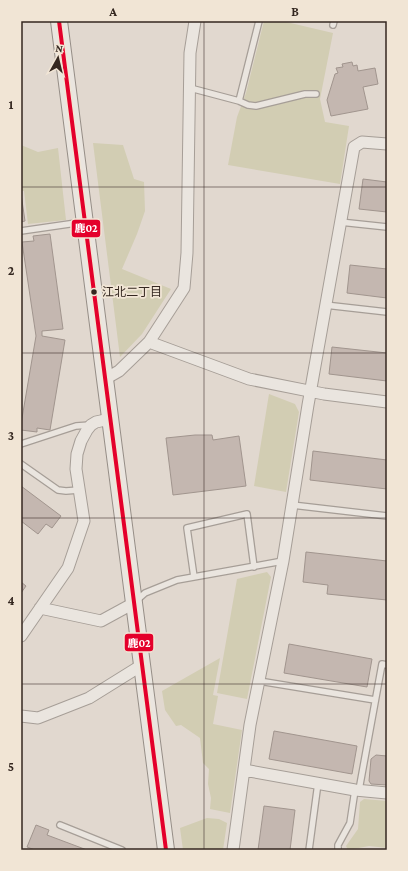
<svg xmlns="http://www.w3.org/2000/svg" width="408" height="871" font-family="'Crimson Pro','Noto Sans JP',serif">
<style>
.green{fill:#d2cdb3}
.building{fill:#c4b7b0;stroke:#a1958e}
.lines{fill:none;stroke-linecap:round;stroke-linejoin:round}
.lane-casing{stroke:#a69e97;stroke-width:8}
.street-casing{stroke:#a69e97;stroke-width:13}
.secondary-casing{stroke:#968e87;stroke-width:18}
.lane{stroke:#eae5df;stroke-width:5.5}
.street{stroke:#eae5df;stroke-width:11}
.secondary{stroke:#eae5df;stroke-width:16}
.bus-1-casing{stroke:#f1e5d5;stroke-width:7}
.bus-1{stroke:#e4002b;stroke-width:4}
.grid{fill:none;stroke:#342720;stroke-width:1;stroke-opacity:0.55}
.bus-dot{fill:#342720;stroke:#f1e5d5;stroke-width:1.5}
.labels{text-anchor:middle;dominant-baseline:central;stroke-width:3.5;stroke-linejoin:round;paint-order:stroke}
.bus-label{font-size:12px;fill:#342720;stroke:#f1e5d5;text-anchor:start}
.line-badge{stroke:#f1e5d5;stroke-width:1.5}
.badge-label{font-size:11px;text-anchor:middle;font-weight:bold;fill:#fff}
.neatline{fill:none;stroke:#342720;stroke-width:1.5}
.grid-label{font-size:13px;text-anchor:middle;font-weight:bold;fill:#342720}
</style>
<rect width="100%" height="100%" fill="#e1d8cf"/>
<path class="green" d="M264,21H282L333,33L320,99L325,122L349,126L340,184L228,165L237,117L246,93Z
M93,143L123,145L134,179L144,182L145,211L137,234L122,269L171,289L142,334L120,357Z
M21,145L38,152L58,148L66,220L28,224L24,191H21Z
M269,394L295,404L299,412L286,492L254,486Z
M267,572L271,577L247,699L217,693L237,579Z
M220,658L213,695L218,696L213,724L242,730L230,813L210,809L211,798L208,784L209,769L203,763L200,738L181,725L176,726L165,710L162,691Z
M364,799L387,801V848L369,846L348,850L346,846L358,829L360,802Z
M207,818L219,819L227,823L223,850H183L180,828Z"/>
<path class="building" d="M352,62L353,66L357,65L358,71L375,68L378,84L363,87L368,109L331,116L327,100L335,74L338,73L336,68L343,67L342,64Z
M363,179L387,182V212L359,209Z
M21,194L25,221L21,222Z
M50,234L63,329L42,331V336L65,340L50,430L37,428V432L21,430V424L36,336L22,242L34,241L33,236Z
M350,265L387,269V298L347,293Z
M332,347L387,353V381L329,374Z
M195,435H212L213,440L239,436L246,486L173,495L166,438Z
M313,451L387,460V489L310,480Z
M21,486L61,516L52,528L46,524L38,534L21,521Z
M306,552L387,561V600L327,594L328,585L303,582Z
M21,582L26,586L21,593Z
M289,644L372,659L367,687L284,673Z
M274,731L357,746L352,774L269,759Z
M376,755L387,756V785L371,784L369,781L371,759Z
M264,806L295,810L290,850H258Z
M36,825L49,830L47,835L87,850H35L27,847Z"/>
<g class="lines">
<defs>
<path id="lane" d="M333,25L334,21
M190,88L239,101L259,21
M239,101L248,105L256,106L305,94H316
M340,222L387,227
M21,231L83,222
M325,305L387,312
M21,444L76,426L90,425
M21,464L58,490L66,491L79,490
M292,505L387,516
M194,577L187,528L247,514L254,567
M136,601L145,593L177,580L283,561
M259,681L375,700
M359,790L382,664L387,665
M60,825L122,850
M309,850L318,783
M338,850V845L350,823L355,790"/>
<path id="street" d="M149,342L184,288L187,253L190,53L195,21
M105,379L119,371L149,342L249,379L324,394L387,402
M40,608L101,621L134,603
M21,636L68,568L84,521L76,469L77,454L81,441L87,430L91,425L96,422L110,419
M21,716L38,718L89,698L142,665
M244,770L355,790L387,793
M233,850L250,725L283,561L308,405L354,147L362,142L387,144"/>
<path id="secondary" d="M59,21L105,379L166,850"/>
</defs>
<use href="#lane" class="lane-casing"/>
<use href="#street" class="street-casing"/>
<use href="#secondary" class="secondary-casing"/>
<use href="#lane" class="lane"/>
<use href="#street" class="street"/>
<use href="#secondary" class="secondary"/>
<defs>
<path id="bus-1" d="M59,21L166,850"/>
</defs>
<use href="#bus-1" class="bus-1-casing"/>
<use href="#bus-1" class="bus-1"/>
</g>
<path class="grid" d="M204,21V850M21,187H387M21,353H387M21,518H387M21,684H387"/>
<circle class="bus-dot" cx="94" cy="292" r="3.5"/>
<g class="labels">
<g class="bus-label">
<text x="102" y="292">江北二丁目</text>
</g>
</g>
<g class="line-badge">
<rect x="71" y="219" width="30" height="19" rx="4" fill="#e4002b"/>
<rect x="124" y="633" width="30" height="19" rx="4" fill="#e4002b"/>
</g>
<g class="badge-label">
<text x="86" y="232">鹿02</text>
<text x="139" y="647">鹿02</text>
</g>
<rect width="408" height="871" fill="none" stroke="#f1e5d5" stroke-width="44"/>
<g transform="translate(58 58) rotate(8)" stroke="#f1e5d5" stroke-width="3" paint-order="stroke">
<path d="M0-3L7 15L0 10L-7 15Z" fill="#342720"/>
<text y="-6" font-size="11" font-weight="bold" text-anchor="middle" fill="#342720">N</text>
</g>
<rect x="22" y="22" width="364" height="827" class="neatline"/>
<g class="grid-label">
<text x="113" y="16">A</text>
<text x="295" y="16">B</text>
<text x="11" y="109">1</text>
<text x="11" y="275">2</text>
<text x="11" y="440">3</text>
<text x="11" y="605">4</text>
<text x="11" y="771">5</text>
</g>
</svg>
